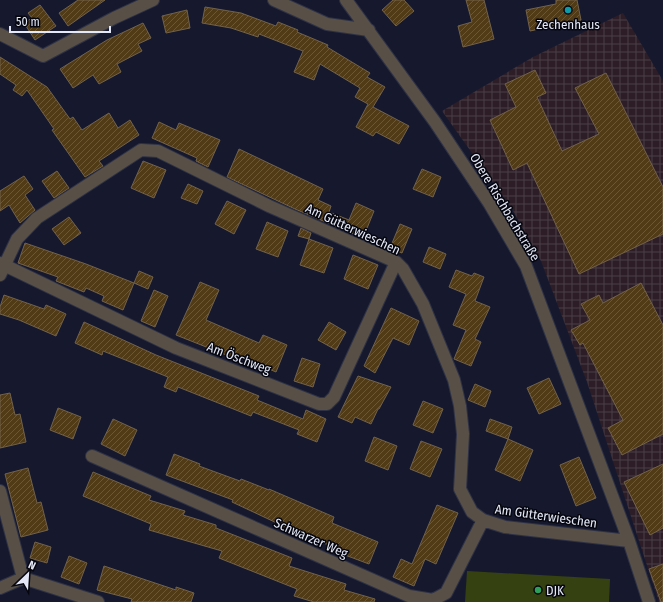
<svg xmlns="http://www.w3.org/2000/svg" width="663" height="602" font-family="'Fira Sans Condensed',sans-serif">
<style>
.industrial{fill:url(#industrial-grid)}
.park{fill:#364112}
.building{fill:url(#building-hatch);stroke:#72624a}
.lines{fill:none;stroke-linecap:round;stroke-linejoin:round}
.street-casing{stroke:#2f3246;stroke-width:14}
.street{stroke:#585046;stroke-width:12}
.culture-dot{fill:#0f9aa8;stroke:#05060e;stroke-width:1.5}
.leisure-dot{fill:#2e9e5b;stroke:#05060e;stroke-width:1.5}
.labels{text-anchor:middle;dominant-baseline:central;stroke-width:3;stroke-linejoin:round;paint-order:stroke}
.poi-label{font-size:13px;fill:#e3e7f6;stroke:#05060e}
.street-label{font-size:13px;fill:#e3e7f6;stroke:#05060e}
</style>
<defs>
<pattern id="industrial-grid" width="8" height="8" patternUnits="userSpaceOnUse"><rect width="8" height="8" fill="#2d1d26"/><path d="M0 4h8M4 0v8" fill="none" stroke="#4b3e46"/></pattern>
<pattern id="building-hatch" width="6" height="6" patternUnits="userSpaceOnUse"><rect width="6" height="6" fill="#513b17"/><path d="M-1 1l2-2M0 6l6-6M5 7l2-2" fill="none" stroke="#6a5739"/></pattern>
</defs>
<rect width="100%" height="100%" fill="#16192e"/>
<path class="industrial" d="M623,13L663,81V602H659L587,382L541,261L512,209L442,111L533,57Z"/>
<path class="park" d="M467,571L610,579L609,602H465Z"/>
<path class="building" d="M78,0H105L68,26L59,13Z
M393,0H404L414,11L396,26L382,10Z
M466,0H484L494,39L463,47L458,26L472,22Z
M556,0H577L581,20L530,31L526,10L556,4Z
M40,5L56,26L35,40L24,23L32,18L28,13Z
M205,7L241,13L276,26L278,22L298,30L297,32L328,45L327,47L370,73L367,77L385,87L373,107L409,126L399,144L376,132L373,136L356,127L368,104L355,97L360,88L320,64L314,80L294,72L303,51L259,34L258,37L231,28L202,23Z
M187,10L190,28L166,33L162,16Z
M143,23L151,38L138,44L142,51L117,64L121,72L99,84L93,75L73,88L60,69L107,40Z
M0,57L47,87L70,119L73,117L82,130L109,113L118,128L130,120L139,135L99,161L103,166L85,177L52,130L54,129L27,90L22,96L13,90L16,85L0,74Z
M535,70L546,93L537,97L562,151L599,134L575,88L606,73L663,187V234L579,274L527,163L513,170L490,120L516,107L505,84Z
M159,122L176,130L179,123L220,140L208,167L196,161L197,158L152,138Z
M239,149L323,189L318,200L331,206L329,212L349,220L356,203L374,211L363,238L295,209L227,177Z
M143,161L166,170L154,198L131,188Z
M422,169L441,177L433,197L413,189Z
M57,171L69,188L54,198L42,181Z
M24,176L33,189L25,195L35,210L20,223L9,205L0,211V191Z
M188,184L203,191L197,204L181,198Z
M227,201L246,210L234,234L215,224Z
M69,217L81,233L64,245L52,229Z
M267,222L288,231L278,257L256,249Z
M400,224L412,229L402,253L390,248Z
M301,228L311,233L309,239L298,236Z
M309,239L333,248L324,273L300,265Z
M25,243L86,264L134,283L123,310L102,301L104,296L86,288L84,292L56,281L58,277L18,263Z
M429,247L446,254L440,269L423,262Z
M353,255L378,265L368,289L344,279Z
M456,270L472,276L474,273L484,277L475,301L490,307L475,339L481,342L471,366L454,359L466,330L453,325L466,294L449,287Z
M139,271L153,277L148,289L134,283Z
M200,282L219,290L206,320L259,343L263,335L287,345L276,372L236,355L234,358L176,335Z
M641,283L663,325V434L622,455L608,428L623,420L583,343L580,345L571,330L590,320L581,304L599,295L603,303Z
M154,290L168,296L155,327L141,321Z
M4,295L44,309L46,305L66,314L56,336L19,320L0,314V307Z
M391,308L419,321L409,345L393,338L375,373L364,366Z
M84,322L156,355L259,396L257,400L303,419L306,410L326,419L317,442L297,434L299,430L253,412L251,416L178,387L176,392L164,387L168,377L103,351L102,355L75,343Z
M329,322L346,332L336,350L318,340Z
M302,358L320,364L313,387L294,381Z
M358,376L391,387L379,409H378L371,424L355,417L352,423L338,417Z
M549,378L561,404L539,414L527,388Z
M475,384L491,391L485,407L468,400Z
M10,393L15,415L20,414L26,442L0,448V395Z
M423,401L443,409L433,433L413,425Z
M58,408L81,417L73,439L50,430Z
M113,419L137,430L125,456L101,444Z
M490,419L512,427L508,439L486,431Z
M374,437L397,446L388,470L365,461Z
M508,439L533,450L520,481L495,470Z
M421,441L442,449L430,477L410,469Z
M174,454L200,464L199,466L240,481L241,479L269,490V489L334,517L332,523L378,542L369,564L345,555L346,552L296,532L232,502L233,500L166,475Z
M579,457L596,498L576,506L560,465Z
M663,464V528L650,535L624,482Z
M28,468L37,503L41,502L48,530L21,537L5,474Z
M93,472L151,496L149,500L185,511L183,515L216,525V528L292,558L289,566L346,584L344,590L375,599L374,602H314L294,596L297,589L219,558L222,551L149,530L151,524L83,496Z
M437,505L458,513L436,564L425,559L414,586L393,577L401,559L412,564Z
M35,542L51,547L47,563L30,558Z
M69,556L87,563L79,584L61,577Z
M663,564V602H661L649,569Z
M104,566L176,590V587L194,593L191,602H131L132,599L97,590Z"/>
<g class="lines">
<defs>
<path id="street" d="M274,0L327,24L369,30
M346,0L435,122L489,203L526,266L629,541L649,602
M0,34L43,56L114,18L153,0
M0,263L176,348L319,404H327L334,397L396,262
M0,275L17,239L37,218L141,150L158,151L269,206L396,262L403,269L423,304L454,380L460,406L463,434L460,489L472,512L483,520L505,527L629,541
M92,456L409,596L433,600L446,593L483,520
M0,491L23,578L98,602
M0,588L23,578"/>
</defs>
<use href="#street" class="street-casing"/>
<use href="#street" class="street"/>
</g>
<circle class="culture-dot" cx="568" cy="10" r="4"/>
<circle class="leisure-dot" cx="538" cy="590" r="4"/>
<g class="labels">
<g class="poi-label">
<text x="568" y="24">Zechenhaus</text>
<text x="546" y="590" text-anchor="start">DJK</text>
</g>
<g class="street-label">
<text transform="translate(505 207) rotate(59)">Obere Rischbachstraße</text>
<text transform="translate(353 229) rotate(25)">Am Gütterwieschen</text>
<text transform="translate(239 358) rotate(21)">Am Öschweg</text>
<text transform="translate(546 516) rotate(8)">Am Gütterwieschen</text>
<text transform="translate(311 538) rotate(24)">Schwarzer Weg</text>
</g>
</g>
<g transform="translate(28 574) rotate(25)" stroke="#05060e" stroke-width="3" paint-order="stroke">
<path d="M0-3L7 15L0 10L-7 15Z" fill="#e3e7f6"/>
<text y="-6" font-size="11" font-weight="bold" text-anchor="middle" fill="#e3e7f6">N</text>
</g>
<path d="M10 26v6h100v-6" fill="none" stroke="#e3e7f6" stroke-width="2"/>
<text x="16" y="26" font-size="12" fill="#e3e7f6" stroke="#05060e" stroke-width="3" paint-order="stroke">50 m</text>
</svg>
